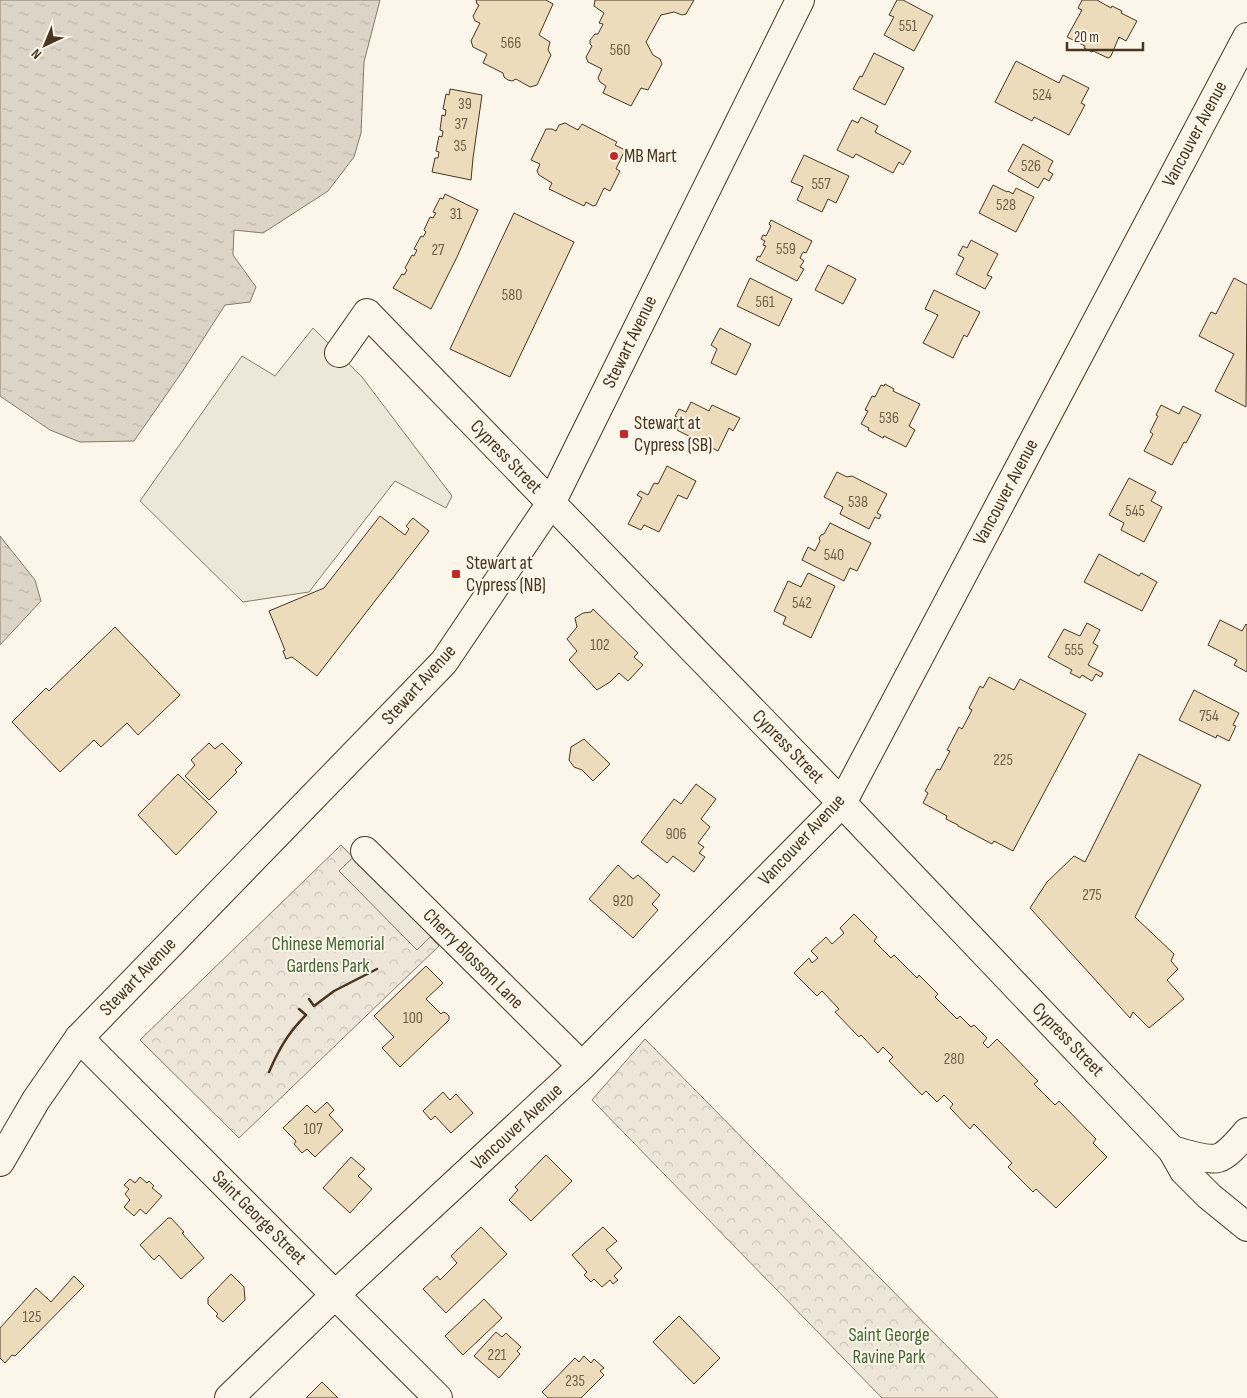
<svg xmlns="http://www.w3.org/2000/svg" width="1247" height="1398" font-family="'Sofia Sans Condensed',sans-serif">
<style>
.park{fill:url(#park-crowns);stroke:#887966}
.parking{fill:#ede7d9;stroke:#887966}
.water{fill:url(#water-ripples);stroke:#887966}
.building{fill:#ecdcbc;stroke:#4a3520}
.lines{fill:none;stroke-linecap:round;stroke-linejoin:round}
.minor-casing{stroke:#4a3520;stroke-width:30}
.major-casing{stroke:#4a3520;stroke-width:30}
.highway-casing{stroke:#4a3520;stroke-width:30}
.minor{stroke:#fbf6e9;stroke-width:28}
.major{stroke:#fbf6e9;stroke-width:28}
.highway{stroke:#fbf6e9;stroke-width:28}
.wall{stroke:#4a3520;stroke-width:2.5}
.poi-dot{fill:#c62828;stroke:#fbf6e9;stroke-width:2}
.labels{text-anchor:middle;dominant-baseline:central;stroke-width:4;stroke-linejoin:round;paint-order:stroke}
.number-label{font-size:16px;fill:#725f47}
.street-label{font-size:19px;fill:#4a3520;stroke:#fbf6e9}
.poi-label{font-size:19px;fill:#4a3520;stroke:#fbf6e9;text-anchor:start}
.park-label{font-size:19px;fill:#436837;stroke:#fbf6e9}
</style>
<defs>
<pattern id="park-crowns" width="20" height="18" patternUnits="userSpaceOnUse" patternTransform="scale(1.25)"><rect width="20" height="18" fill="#ede6d9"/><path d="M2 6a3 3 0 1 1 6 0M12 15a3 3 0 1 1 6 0" fill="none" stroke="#cdc6ba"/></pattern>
<pattern id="water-ripples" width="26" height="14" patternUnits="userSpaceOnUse" patternTransform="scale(1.25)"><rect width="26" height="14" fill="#dcd4c6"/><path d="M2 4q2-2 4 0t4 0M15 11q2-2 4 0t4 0" fill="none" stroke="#beb7aa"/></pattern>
</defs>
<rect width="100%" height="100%" fill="#fbf6e9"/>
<path class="park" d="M341,845L439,946L239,1138L140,1040Z
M645,1039L998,1398H882L592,1100Z"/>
<path class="parking" d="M313,328L362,377L452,496L446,508L395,481L309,592L243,602L140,501L242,356L275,376Z
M368,843L448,919L417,950L339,871Z"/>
<path class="water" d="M0,0H380L364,62L361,133L354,157L328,191L263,233L234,230L233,255L256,287L250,302L225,305L182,372L134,441L80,442L50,430L0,396Z
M0,536L35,580L41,601L0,645Z"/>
<path class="building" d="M476,0H546L553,4L539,35L550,42L548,50L551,55L537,85L530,87L516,79L512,81L508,80L504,77L503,73L483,63L487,54L473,47L471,41L480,23L475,21L473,16L479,5L477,4Z
M595,0H694L686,14L682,15L674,12L661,15L646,42L653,55L660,59L662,64L648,90L641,88L631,106L603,93L606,86L600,82L598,78L602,69L588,62L586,57L592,46L590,44V40L595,34H598L603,24L599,23L604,13L594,6Z
M897,0H903L933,16L914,51L884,35L894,17L889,15Z
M1082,0H1097L1111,8L1112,6L1122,11L1121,13L1137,21L1126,41L1119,37L1111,56L1108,58L1093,51L1092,52L1084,48L1085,46L1067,37L1082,10L1078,8Z
M874,53L904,68L885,105L853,89L860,76L862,77Z
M1016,61L1059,83L1063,75L1089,88L1081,103L1085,105L1069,135L1034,117L1032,121L995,102Z
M450,89L482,95L473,158L471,180L432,172L435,158H438L439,152L436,151L439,136L442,137L443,131L440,130L442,115L445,116L446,110L443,109L446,94L449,95Z
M861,117L878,126L875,132L911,151L903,165L899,162L893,173L856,154L853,158L837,150L852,120L858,123Z
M565,123L578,130L582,124L617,142L615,145L625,150L616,169L620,171L610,191L604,188L596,205L593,206L586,202L584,206L549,189L552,183L539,175L537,171L540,164L531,160L546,129H552L556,131L559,125Z
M1023,144L1053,161L1048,171L1053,174L1049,181L1044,178L1038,188L1008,171Z
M804,155L849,176L836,203L828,199L822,212L797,200L803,187L791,182Z
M993,185L1007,192L1008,191L1013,194L1016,188L1034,197L1016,232L979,213Z
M445,194L478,210L457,257L431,309L393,288L402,274L404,275L407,270L405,268L412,255L414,256L417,250L414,249L421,236L423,237L426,232L424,230L430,217L433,218L436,213L433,212L440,198L443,199Z
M514,213L574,242L510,377L450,349Z
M771,220L812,241L806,253L803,252L800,258L804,261L800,267L804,269L797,281L756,260L758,256L760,257L766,246L763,245L765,241L761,239L763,235L766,236L771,226L769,224Z
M971,240L998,254L987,275L992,277L985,289L956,274L964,258L958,255L963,246L967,248Z
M828,265L856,279L843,304L815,290Z
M750,278L792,299L779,326L737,306Z
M1234,278L1247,285L1246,407L1215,391L1234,354L1199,336L1211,312L1216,314Z
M934,290L980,312L967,337L964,335L953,358L923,343L938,315L925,309Z
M720,328L751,344L736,375L711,363L717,349L711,345Z
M885,384L894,389L893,391L920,404L909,426L915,430L906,447L884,436L883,438L868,430L869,428L861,424L868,411L865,410L872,396L875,397L881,385L884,386Z
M691,402L709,411L712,405L740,418L733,431L729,428L718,451L677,430L682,420L675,416L679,409L686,412Z
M1161,405L1179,414L1183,406L1201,415L1186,443L1184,442L1172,465L1144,451L1153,434L1150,432L1158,416L1156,415Z
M667,466L696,481L687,499L678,495L659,532L644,525L641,530L628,524L642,498L637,495L640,491L648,495L654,483L658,484Z
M837,472L847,477L852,476L887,494L877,513L881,515L879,519L875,517L869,529L840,514L843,507L824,497Z
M1129,478L1156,492L1151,501L1162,507L1144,542L1121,530L1124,523L1109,515Z
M380,516L405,535L409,529L406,526L413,518L429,531L317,676L292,657L286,659L283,651L285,650L269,611L324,588Z
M830,523L871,543L857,571L850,568L844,581L802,560L808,547L815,551L820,541L819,538L821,535L824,534Z
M1099,554L1139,576L1141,573L1157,582L1142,611L1084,582Z
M808,573L835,586L811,638L783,624L786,617L774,611L788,581L801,587Z
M593,609L638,653L634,657L643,665L628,681L619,673L610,682L597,690L569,660L577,651L567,639L577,627L575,618L583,613L591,612Z
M1220,620L1242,631L1246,624L1247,625V672L1234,665L1237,660L1208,645Z
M1087,623L1100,630L1093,643L1098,646L1088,665L1103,673L1101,677L1096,674L1092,681L1082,675L1080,678L1070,673L1072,670L1048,657L1064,629L1080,636Z
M115,627L180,695L138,735L127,723L101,747L94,740L60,772L12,722L46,688L49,691Z
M989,677L1014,690L1020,679L1086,714L1013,851L994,841L992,844L958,826V825L946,819L947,816L923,803L928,793L925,791L937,769L940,770L950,751L947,750L959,727L962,729L972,710L969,708L980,686L983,688Z
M1194,690L1239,713L1233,725L1236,726L1229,741L1217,735L1216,738L1179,720Z
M584,739L610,764L593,781L582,770L574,767L569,760L571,747Z
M209,743L215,749L222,743L242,763L235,770L237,772L209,800L185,776L195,765L191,760Z
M1139,754L1201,785L1135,917L1174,954L1171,961L1178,969L1167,980L1184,999L1149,1028L1133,1012L1130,1018L1030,908L1047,882L1074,856L1085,862Z
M178,774L217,812L176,855L138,815Z
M696,784L716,799L701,819L710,827L698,843L704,847L699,853L705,857L694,872L673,856L667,863L641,842L674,799L681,804Z
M618,865L633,879L638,875L660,895L652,904L658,910L633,938L589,899Z
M854,914L877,937L874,941L891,958L894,955L917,978L919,975L938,994L935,997L957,1019L960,1016L971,1027L974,1025L987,1038L983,1043L988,1048L997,1039L1038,1081L1034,1084L1055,1105L1059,1101L1096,1139L1093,1143L1107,1157L1056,1208L1036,1189L1033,1192L1008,1167L1012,1163L974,1124L970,1129L950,1108L953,1104L944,1095L937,1102L926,1091L922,1095L889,1061L893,1057L883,1047L878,1053L861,1035L859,1037L835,1012L839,1009L822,991L817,996L794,973L809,958L812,963L818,958L811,951L826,937L832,944L844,933L840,928Z
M426,966L443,983L426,999L441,1014L443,1012L446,1013L449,1016V1020L400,1067L382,1048L394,1037L374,1016Z
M443,1092L450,1100L456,1094L473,1113L451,1133L435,1116L431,1120L423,1111Z
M327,1102L334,1110L329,1115L343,1130L315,1157L307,1149L302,1153L294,1144L296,1141L283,1128L307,1105L315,1113Z
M546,1155L572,1181L531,1221L509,1200L518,1190L515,1187Z
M351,1157L365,1169L358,1176L372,1189L350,1213L323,1188Z
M140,1177L147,1183L149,1181L154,1186L152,1188L162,1196L146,1214L140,1209L134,1216L124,1207L130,1200L125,1194L129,1189L124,1185L130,1179L135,1183Z
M168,1218H171L184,1232L182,1233L204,1258L181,1279L159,1255L154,1260L140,1245Z
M481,1227L507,1254L446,1313L423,1289L437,1276L440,1280L457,1263L451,1256Z
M603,1227L617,1241L606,1250L622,1268L614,1276L618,1280L613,1284L610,1280L602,1287L594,1279L591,1282L584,1275L587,1272L572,1255Z
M231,1274L244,1287L245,1300L223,1322L216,1316L218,1314L208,1304V1298Z
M74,1276L84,1286L15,1356L12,1355L5,1363L0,1358V1328L36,1288L51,1302Z
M484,1299L502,1318L463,1355L445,1336Z
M679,1316L720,1358L694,1384L653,1342Z
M496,1332L502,1337L506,1333L521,1347L517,1351L520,1354L499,1378L474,1356Z
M584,1356L591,1363L594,1359L604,1368L600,1371L604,1375L581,1398H548L542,1392L575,1358L579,1362Z
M322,1382L338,1398H306Z"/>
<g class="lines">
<defs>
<path id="minor" d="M339,353L367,313L842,803L1172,1150L1184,1171L1209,1196L1247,1227
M365,851L582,1066
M79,1038L438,1398
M229,1398L336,1294L582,1066L842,803L1247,37"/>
<path id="major" d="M1172,1150C1182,1153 1208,1161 1218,1158C1228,1155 1240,1140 1247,1132"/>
<path id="highway" d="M0,1162L36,1100L79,1038L444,662L551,503L800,0"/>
</defs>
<use href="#minor" class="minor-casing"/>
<use href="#major" class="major-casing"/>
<use href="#highway" class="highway-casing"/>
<use href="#minor" class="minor"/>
<use href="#major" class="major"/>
<use href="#highway" class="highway"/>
<path class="wall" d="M309,999L314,1006L334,991L377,969
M269,1072C279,1049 288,1033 306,1015L299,1009"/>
</g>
<g class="poi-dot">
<circle cx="614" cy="156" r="5"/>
<rect x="619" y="429" width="10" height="10" rx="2.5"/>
<rect x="451" y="569" width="10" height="10" rx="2.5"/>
</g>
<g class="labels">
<g class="number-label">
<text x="908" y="26">551</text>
<text x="511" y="43">566</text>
<text x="620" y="50">560</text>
<text x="1042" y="95">524</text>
<text x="465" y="104">39</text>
<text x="461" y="124">37</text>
<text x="460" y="146">35</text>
<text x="1031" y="166">526</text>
<text x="821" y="184">557</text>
<text x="1006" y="205">528</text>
<text x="456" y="214">31</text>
<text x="786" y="249">559</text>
<text x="438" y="250">27</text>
<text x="512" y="295">580</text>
<text x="765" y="302">561</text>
<text x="889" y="418">536</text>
<text x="858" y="502">538</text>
<text x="1135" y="511">545</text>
<text x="834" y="555">540</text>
<text x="802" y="603">542</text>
<text x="600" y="645">102</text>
<text x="1074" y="650">555</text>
<text x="1209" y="716">754</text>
<text x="1003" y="760">225</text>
<text x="676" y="834">906</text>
<text x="1092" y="895">275</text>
<text x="623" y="901">920</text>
<text x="413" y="1018">100</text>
<text x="954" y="1059">280</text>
<text x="313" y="1129">107</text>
<text x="32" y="1317">125</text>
<text x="497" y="1355">221</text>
<text x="575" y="1381">235</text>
</g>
<g class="street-label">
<text transform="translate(1195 134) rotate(-62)">Vancouver Avenue</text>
<text transform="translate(630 342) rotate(-64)">Stewart Avenue</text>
<text transform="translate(506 457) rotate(46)">Cypress Street</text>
<text transform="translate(1006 492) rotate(-62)">Vancouver Avenue</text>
<text transform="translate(419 685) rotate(-48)">Stewart Avenue</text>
<text transform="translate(788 747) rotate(46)">Cypress Street</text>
<text transform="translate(802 840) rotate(-47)">Vancouver Avenue</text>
<text transform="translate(473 959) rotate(45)">Cherry Blossom Lane</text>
<text transform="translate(138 977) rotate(-46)">Stewart Avenue</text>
<text transform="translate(1068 1040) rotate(46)">Cypress Street</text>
<text transform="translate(517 1127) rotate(-43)">Vancouver Avenue</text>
<text transform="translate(259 1218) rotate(45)">Saint George Street</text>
</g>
<g class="poi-label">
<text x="624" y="156">MB Mart</text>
<text x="634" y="423">Stewart at<tspan x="634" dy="22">Cypress (SB)</tspan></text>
<text x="466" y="563">Stewart at<tspan x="466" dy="22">Cypress (NB)</tspan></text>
</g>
<g class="park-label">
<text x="328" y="944">Chinese Memorial<tspan x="328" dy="22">Gardens Park</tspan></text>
<text x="889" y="1335">Saint George<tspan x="889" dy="22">Ravine Park</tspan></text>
</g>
</g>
<g transform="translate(45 45) rotate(224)" stroke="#fbf6e9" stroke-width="4" paint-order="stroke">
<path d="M0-4L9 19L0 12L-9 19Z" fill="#4a3520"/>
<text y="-8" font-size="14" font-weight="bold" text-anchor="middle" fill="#4a3520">N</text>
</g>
<path d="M1067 42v8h76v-8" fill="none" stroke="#4a3520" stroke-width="2.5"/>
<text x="1074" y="42" font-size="15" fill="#4a3520" stroke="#fbf6e9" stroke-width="4" paint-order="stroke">20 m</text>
</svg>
